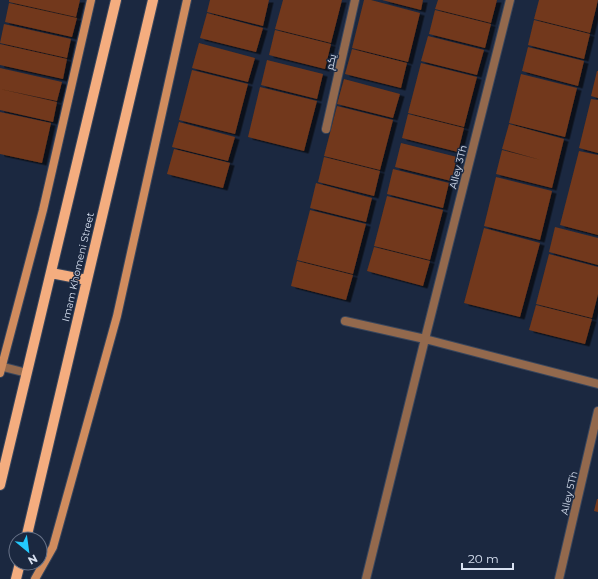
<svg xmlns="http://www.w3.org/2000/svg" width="598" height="579" font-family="Montserrat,Cairo,sans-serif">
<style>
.building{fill:#72381a;filter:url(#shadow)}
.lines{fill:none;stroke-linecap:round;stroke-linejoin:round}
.street-casing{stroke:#39465c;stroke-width:10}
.secondary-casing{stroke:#39465c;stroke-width:10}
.primary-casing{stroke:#39465c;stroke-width:12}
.street{stroke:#93694d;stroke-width:8}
.secondary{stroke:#d08c5e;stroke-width:8}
.primary{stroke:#f4ad7f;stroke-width:10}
.labels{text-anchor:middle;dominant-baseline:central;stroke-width:3;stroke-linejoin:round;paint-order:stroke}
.street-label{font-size:10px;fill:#d8e1f1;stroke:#1b2840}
</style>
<defs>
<filter id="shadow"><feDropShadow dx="4.5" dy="2.5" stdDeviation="0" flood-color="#0009"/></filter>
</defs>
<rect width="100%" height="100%" fill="#1b2840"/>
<path class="building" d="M9,0H80L76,17L9,2Z
M210,0H269L263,26L207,12Z
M283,0H342L331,43L275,29Z
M364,0H371L420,13L408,62L352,48Z
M382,0H423L421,10Z
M438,0H497L491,23L435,9Z
M539,0H598L590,33L534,19Z
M9,3L77,18L72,37L5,22Z
M435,10L491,24L485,48L429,34Z
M207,13L263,28L256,52L200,38Z
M534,20L590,34L584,59L528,45Z
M4,24L71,39L67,58L0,43Z
M275,30L331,44L325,69L269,55Z
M428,36L484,50L477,75L421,61Z
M199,43L255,58L248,82L192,68Z
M0,44L67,59L63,79L0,65Z
M528,47L584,61L578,86L522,71Z
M352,49L407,63L401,88L345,74Z
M267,60L323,74L317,99L261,85Z
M421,63L477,77L464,127L408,113Z
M0,68L62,82L57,101L0,89Z
M192,70L248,84L235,134L179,120Z
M597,71H598V98L591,96Z
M521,74L577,88L565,137L509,123Z
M344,79L400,94L393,118L337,104Z
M260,87L317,101L304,151L248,137Z
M0,89L57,102L53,122L0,110Z
M591,99L598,100V153L579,148Z
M337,106L393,120L380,170L324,156Z
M0,112L51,123L42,163L0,154Z
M408,114L464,128L458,152L402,138Z
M179,122L235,137L228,161L172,147Z
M509,124L564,139L552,188L496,174L502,150L541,160L502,149Z
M401,143L457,157L451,181L395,167Z
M174,149L230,163L223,188L167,174Z
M579,151L598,155V235L560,225Z
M324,157L380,171L374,196L318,182Z
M393,169L449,183L443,208L387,194Z
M496,177L552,191L540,240L484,226Z
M316,183L372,198L366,222L310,208Z
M387,196L443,210L430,260L374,246Z
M310,210L366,224L353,274L297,260Z
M555,227L598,238V265L549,252Z
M484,228L540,243L520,317L464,303Z
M374,247L430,261L423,286L367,271Z
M549,254L598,267V294L592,318L536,304Z
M297,261L353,275L346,300L291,286Z
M536,305L592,319L585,344L529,330Z
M597,499H598V512L594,511Z"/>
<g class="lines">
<defs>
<path id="street" d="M326,129L355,0
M345,321L425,339L598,384
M0,366L27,373
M366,579L425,339L510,0
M559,579L598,411"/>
<path id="secondary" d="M0,373L43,210L91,0
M35,579L53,547L117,316L187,0"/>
<path id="primary" d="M51,273L87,280
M0,485L116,0
M26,539L153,0
M16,579L20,563"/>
</defs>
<use href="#street" class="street-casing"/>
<use href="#secondary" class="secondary-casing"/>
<use href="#primary" class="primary-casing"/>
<use href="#street" class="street"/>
<use href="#secondary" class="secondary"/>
<use href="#primary" class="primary"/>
</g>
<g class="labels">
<g class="street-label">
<text transform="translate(331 62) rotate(-77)">یکم</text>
<text transform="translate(458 167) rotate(-76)">Alley 3Th</text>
<text transform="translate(78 267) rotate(-77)">Imam Khomeni Street</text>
<text transform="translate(569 493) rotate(-77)">Alley 5Th</text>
</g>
</g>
<g transform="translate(28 551) rotate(151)"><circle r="19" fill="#1b2840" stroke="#677287"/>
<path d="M0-3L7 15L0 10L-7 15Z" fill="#23c9fe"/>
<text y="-6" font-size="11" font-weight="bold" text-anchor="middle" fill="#d8e1f1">N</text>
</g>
<path d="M462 563v6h51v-6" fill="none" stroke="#d8e1f1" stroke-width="2"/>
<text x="468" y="563" font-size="12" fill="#d8e1f1" stroke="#1b2840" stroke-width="3" paint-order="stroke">20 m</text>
</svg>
